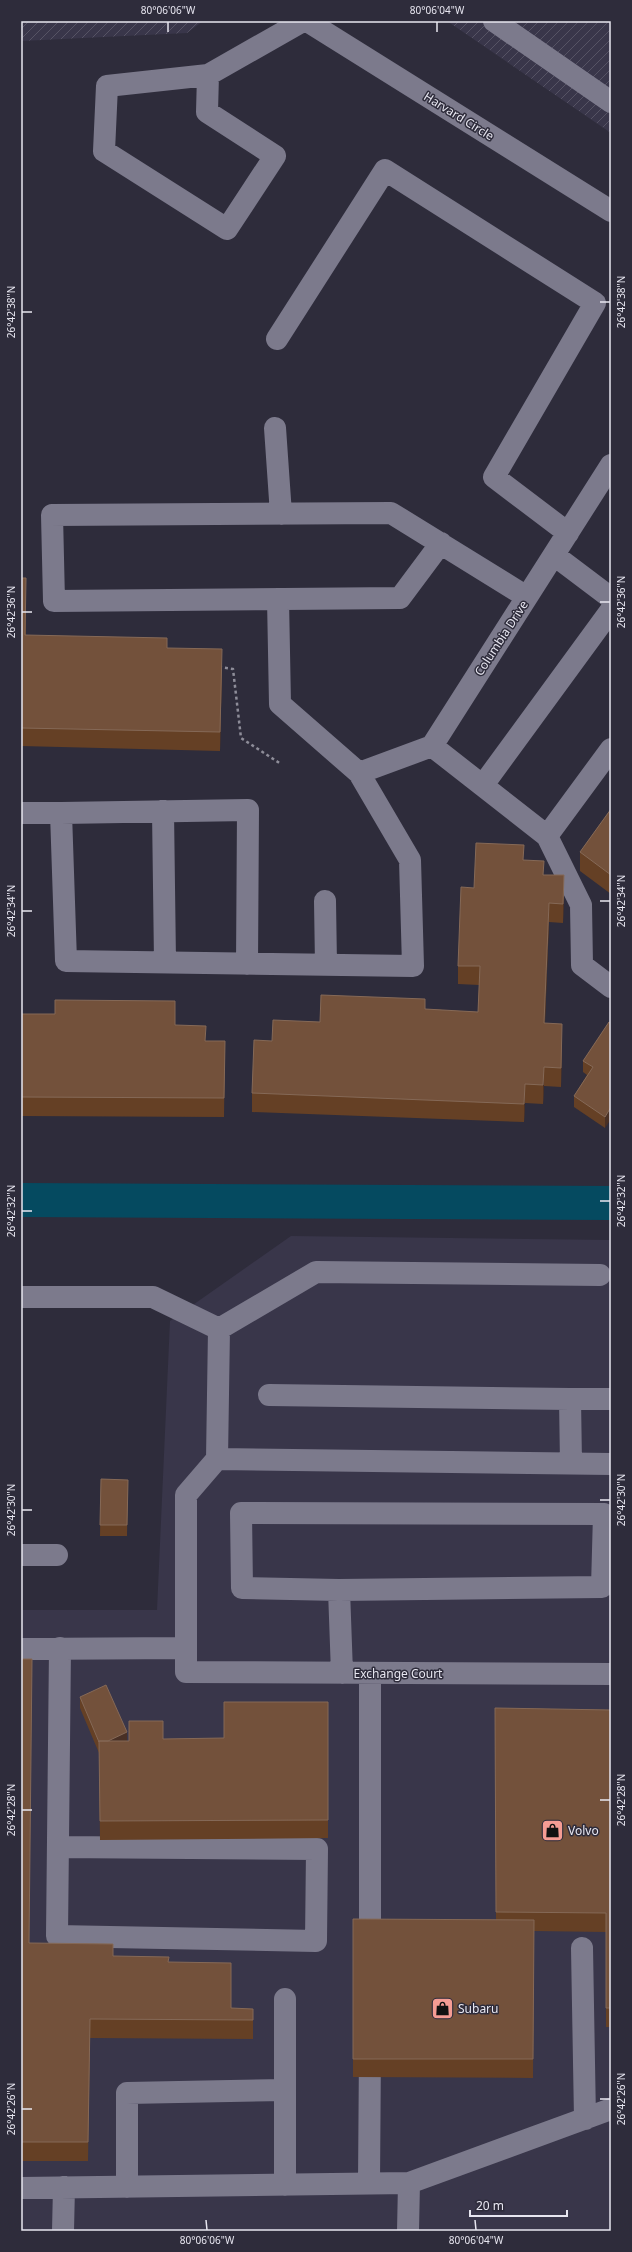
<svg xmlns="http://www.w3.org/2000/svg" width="632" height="2252" font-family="'Noto Sans',sans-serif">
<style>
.built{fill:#39364a}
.industrial{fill:url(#industrial-furrows)}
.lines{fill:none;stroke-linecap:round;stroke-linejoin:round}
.canal{stroke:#054a60;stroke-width:34}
.path{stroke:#8e8d99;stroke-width:2.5;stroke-dasharray:3 3;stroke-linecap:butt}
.minor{stroke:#7c7a8c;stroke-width:22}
.wall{fill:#654025}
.shaded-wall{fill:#493025}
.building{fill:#73513b;stroke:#856957}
.ticks{fill:none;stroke:#e7e6f0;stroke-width:1.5}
.labels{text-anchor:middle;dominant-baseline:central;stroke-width:3;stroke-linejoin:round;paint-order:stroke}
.street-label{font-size:12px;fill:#e7e6f0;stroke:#2e2c3b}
.poi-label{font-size:12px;fill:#e7e6f0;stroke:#2e2c3b;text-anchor:start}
.neatline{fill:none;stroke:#e7e6f0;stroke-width:1.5}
.ticks-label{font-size:10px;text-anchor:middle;fill:#e7e6f0}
</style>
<defs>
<pattern id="industrial-furrows" width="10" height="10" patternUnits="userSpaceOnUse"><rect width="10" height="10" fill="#39364a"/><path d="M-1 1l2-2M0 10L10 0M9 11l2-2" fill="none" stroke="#565364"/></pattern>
</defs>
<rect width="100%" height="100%" fill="#2e2c3b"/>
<path class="built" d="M291,1236L611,1240V2231H21V1610H157L170,1321Z"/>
<path class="industrial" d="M21,21H203L187,33L21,41Z
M447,21H611V133Z"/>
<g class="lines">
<path class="canal" d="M21,1200L611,1203"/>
<path class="path" d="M219,667L233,669L241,738L281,764"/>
<path class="minor" d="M307,21L611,211
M494,21L611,102
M208,75L207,112L275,156L227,229L104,151L107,86L208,75L303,21
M277,339L385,170L595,303L494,477L568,533
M275,428L281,514
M441,543L400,598L54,601L52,515L391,513L527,597
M554,555L611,598
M432,746L547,836L581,905L582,965L611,987
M359,773L432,746L611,465
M483,785L611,610
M163,811L165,962
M21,813H61
M547,836L611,749
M325,901L326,965
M247,964L248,810L61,813L66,961C182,963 297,964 413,966L410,860L359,773L280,704L278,599
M21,1297H153L219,1329L217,1459L186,1495V1672L611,1674
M219,1329L316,1272L600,1275
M269,1395L570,1399L571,1463
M570,1399H611
M217,1459L611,1464
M21,1555H57
M339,1590L602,1587L604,1514L241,1513L242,1588L339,1590L342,1673
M21,1649L186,1648
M58,1847L317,1849L316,1941L57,1936L60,1648
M582,1948L585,2119
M370,1949V1673
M285,1999V2185
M369,2183L370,2048
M127,2187V2093L285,2090
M21,2188L409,2183L611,2109
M63,2231L64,2187
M408,2231L409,2183"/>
</g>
<path class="wall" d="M21,578L26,597V635L167,648L222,668L220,751L21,746Z
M611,809V894L580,871V852Z
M524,860L544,875L564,894L563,923L549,922L545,1023L562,1042L561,1087L544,1086L543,1104L525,1103L524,1122L252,1112V1093L272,1041L320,1022L425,1009L478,1012L479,985L458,984V966L474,888Z
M21,1014L175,1025L206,1041H225L224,1117L21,1116Z
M609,1022L605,1128L574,1107V1096L587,1075L583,1072V1061Z
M101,1479L128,1480L127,1536H100Z
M21,1659L29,1943L113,1956L169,1962L231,2008L253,2009V2039L90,2038L88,2161H21Z
M80,1697L127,1741H129V1721L163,1739L224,1738L328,1702V1838L100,1840L99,1753L80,1708Z
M495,1708L611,1710V2027H606V1932L534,1931L533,2078L353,2077V1919L496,1920Z"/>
<path class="shaded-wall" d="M222,649V668L220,751V732Z
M564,875V894L563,923V904Z
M549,903V922L544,1042V1023Z
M562,1024V1042L561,1087V1068Z
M544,1067V1086L543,1104V1085Z
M525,1084V1103L524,1122V1104Z
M611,1107V1119L605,1128V1117Z
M127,1732V1744H100Z"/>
<path class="building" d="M21,578H26L25,635L167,638V648L222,649L220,732L21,728Z
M611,809V875L580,852Z
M476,843L524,845L523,860L544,861L543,875H564L563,904L549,903L544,1023L562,1024L561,1068L544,1067L543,1085L525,1084L524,1104L252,1093L254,1040L272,1041L273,1020L320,1022L321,995L425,999V1009L478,1012L480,966H458L461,887L474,888Z
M55,1000L175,1001V1025L206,1026L205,1041H225L224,1098L21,1097V1014H55Z
M609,1022L611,1023V1107L605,1117L574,1096L593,1067L583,1061Z
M101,1479L128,1480L127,1525H100Z
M21,1659H32L29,1943L113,1944V1956L169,1957L168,1962L231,1963V2008L253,2009V2020L90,2019L88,2142H21Z
M106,1685L127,1732L108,1741H99V1742L80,1697Z
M224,1702H328V1820L100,1821L99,1741H129V1721H163V1739L224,1738Z
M495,1708L611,1710V2008H606V1913L496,1912Z
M353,1919L534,1920L533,2059H353Z"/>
<path class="ticks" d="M168,22V32M437,22V32M600,302H610M22,312H32M600,602H610M22,612H32M600,901H610M22,911H32M600,1201H610M22,1211H32M600,1500H610M22,1510H32M600,1800H610M22,1810H32M600,2099H610M22,2109H32M206,2220L207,2230M475,2220L476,2230"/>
<defs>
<symbol id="shop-square" viewBox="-11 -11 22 22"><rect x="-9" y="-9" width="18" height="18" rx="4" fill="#f59c94" stroke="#2e2c3b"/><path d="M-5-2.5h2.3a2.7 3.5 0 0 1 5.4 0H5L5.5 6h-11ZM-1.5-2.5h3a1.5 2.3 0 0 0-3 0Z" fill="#111"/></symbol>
</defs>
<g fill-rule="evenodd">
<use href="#shop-square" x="540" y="1818" width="25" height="25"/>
<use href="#shop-square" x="430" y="1996" width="25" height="25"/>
</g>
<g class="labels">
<g class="street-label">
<text transform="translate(459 116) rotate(32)">Harvard Circle</text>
<text transform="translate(501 638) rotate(-57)">Columbia Drive</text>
<text x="398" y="1673">Exchange Court</text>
</g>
<g class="poi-label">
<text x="568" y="1830">Volvo</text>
<text x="458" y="2008">Subaru</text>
</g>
</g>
<rect width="632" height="2252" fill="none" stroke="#2e2c3b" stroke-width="44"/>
<path d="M470 2210v6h97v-6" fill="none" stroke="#e7e6f0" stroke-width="2"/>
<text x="476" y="2210" font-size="12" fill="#e7e6f0" stroke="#2e2c3b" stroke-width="3" paint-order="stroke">20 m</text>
<rect x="22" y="22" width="588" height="2208" class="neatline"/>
<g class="ticks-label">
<text x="168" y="14">80°06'06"W</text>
<text x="437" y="14">80°06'04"W</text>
<text transform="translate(621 302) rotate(-90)" y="4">26°42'38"N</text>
<text transform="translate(11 312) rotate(-90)" y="4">26°42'38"N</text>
<text transform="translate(621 602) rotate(-90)" y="4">26°42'36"N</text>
<text transform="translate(11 612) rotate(-90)" y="4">26°42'36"N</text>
<text transform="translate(621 901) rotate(-90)" y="4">26°42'34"N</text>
<text transform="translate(11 911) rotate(-90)" y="4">26°42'34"N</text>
<text transform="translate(621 1201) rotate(-90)" y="4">26°42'32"N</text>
<text transform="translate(11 1211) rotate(-90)" y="4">26°42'32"N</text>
<text transform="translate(621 1500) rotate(-90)" y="4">26°42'30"N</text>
<text transform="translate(11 1510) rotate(-90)" y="4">26°42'30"N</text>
<text transform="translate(621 1800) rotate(-90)" y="4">26°42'28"N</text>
<text transform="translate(11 1810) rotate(-90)" y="4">26°42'28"N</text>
<text transform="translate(621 2099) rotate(-90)" y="4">26°42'26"N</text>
<text transform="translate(11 2109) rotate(-90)" y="4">26°42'26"N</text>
<text x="207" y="2244">80°06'06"W</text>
<text x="476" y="2244">80°06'04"W</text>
</g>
</svg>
